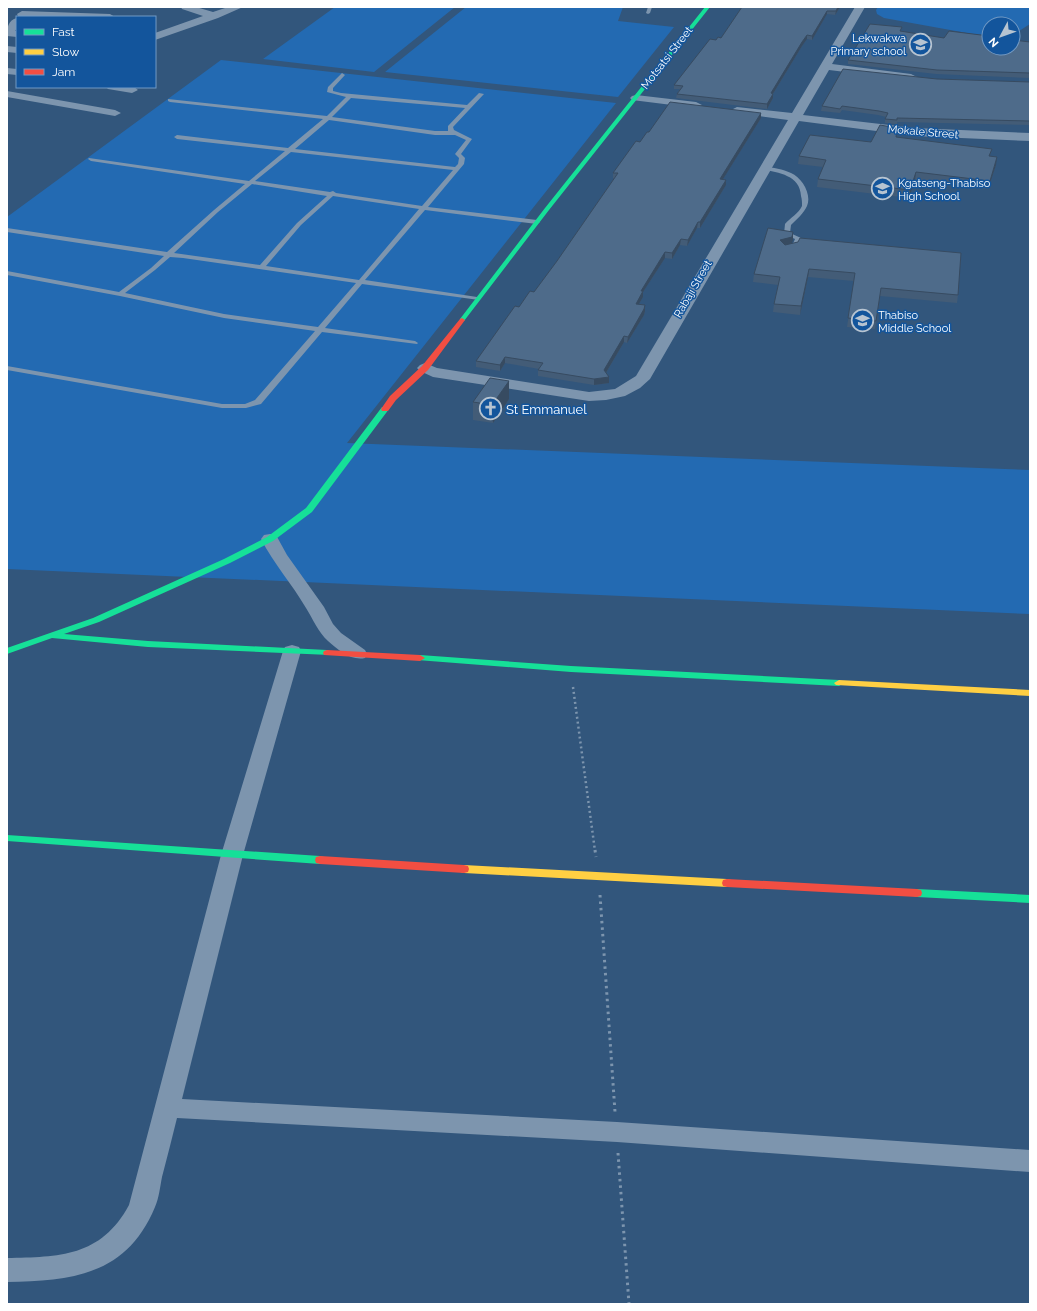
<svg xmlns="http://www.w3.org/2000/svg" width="1037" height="1311" font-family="Raleway,sans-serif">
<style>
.green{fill:#236ab2}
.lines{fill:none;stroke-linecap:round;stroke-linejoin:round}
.path-far1{stroke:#7d95ae;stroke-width:2.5;stroke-dasharray:2 3;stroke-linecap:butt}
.path{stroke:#7d95ae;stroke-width:3;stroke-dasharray:2.5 4;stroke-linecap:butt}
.lane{fill:#7d95ae;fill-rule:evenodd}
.street{fill:#7d95ae;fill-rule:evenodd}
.fast{fill:#16e098;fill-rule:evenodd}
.slow{fill:#ffcf43;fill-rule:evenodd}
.jam{fill:#f24e42;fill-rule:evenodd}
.wall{fill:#435c77}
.shaded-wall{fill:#374b61}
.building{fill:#4e6b8a;stroke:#374b61}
.labels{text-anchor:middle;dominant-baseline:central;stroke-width:3;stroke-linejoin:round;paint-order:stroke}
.far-poi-label{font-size:11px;fill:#fff;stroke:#13559c;text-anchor:start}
.far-street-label{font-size:11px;fill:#fff;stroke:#13559c}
.poi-label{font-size:13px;fill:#fff;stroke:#13559c;text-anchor:start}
</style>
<rect width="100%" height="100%" fill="#32567c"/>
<path class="green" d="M335,7H455L374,72L263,59Z
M466,7H623L618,21L674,27L618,97L385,72Z
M878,7H1030V24L1013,35V24H989V37L884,18L877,14L876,10Z
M221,60L616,103L347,443L1030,470V614L7,569V217Z"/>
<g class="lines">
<path class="path-far1" d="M573,687L595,851"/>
<path class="path" d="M595,850L596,857
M600,895L615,1112
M618,1153L629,1304"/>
<path class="lane" d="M648,7H652L650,13L648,14L646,13Z
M342,73L345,75L333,88V91L341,93L467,105L479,93L484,94L453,127L454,130L472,139L461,154L465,158L464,164L428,207L537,220L540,222L537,224L425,210L365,280L477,297L480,299L479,300L362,284L325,328L415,341L418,343L417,344L322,332L261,404L246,408H222L7,370V366L222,404H245L255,400L315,331L224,318L120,296L7,275V271L119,292L151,268L164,256L7,232V228L167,252L214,210L245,184L91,161L88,159L89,158L249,181L285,151L177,139L174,137L177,135L288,148L323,119L170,102L168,101V99L327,116L346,97L327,92L328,87ZM351,98L465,108L448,126V131H435L332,117ZM329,120L435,135H455L466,140L455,154L459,158L458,164L455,167L295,149ZM291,152L453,170L422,206L336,193L333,191L330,192L255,181ZM252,184L327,196L297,223L260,265L174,253L218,212ZM333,196L419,209L359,280L266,266L301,225ZM170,257L183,258L356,283L318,327L224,314L125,293L155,270Z
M764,166C773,168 783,169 791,173C802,178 812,194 807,206C804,213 797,219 791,225L790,233L801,238L797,248L787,249V247L792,246L795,239L784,234L785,224C790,218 799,213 802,206C802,203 802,199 801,196C800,175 779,173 762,169V167Z"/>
<path class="street" d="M181,7H196L213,12L228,7H243L218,18L155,40V33L203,16L182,9Z
M855,7H865L832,64L911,74L917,77L911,80L829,70L803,115L915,128L1030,133V141L915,136L799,121L650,379L640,388L625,396L606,400L589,401L433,377L420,371L417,368L420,365L425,363L437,368L589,392L615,389L636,376L788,120L737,113L731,110L737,107L792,113Z
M22,11L110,14L115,17L18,16L17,14Z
M17,18V28L15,31H17V37L7,36C7,28 8,20 17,18Z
M7,46L17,47V53L7,52Z
M7,68L17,69V75L7,74Z
M106,87H134L138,90L132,93L108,89Z
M7,91L115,110L121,113L115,116L7,97Z
M636,95L696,102L702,105L696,108L632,100L630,98L632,96Z
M270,534L276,535L287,555L324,607L333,624L341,633L365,650L367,654L365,658C351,661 338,650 328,641C318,632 313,619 306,608C292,584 274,564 261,539L264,535Z
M292,645L299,647L301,651L243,855L182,1099L617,1122L1030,1150V1172L617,1142L177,1118C172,1138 167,1158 162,1177C160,1187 159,1198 155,1207C127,1275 72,1281 7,1282V1258C59,1257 101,1257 129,1205L221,855L283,651L285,647Z"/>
<path class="fast" d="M705,7H710L549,210L464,321H460V319L545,208Z
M382,407H388L389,409L312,512L273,541L230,563L99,622L64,634L148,641L327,650L330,651L331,653L330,655L148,647L52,638L7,654V648L93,618L224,559L267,537L306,508Z
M420,655L571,666L839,680L844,683L839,686L571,672L417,660L415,658Z
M7,835L320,856L324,857L325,860L324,863L320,864L7,841Z
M917,889L1030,895V903L917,897L913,896L912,893L913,890Z"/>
<path class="slow" d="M839,680L1030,690V696L836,685L834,683Z
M464,865L727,879L731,880L732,883L731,886L727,887L464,873L460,872L459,869L460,866Z"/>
<path class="jam" d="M462,318L465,320L428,370L396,400L388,411H382L381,409L390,396L422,366L460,319Z
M327,650L420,655L425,658L420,661L324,655L323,653L324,651Z
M320,856L464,865L468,866L469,869L468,872L464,873L320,864L316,863L315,860L316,857Z
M727,879L917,889L921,890L922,893L921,896L917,897L727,887L723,886L722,883L723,880Z"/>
</g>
<path class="wall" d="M742,7H840L835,15L827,14L812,40L807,39L802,46L773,94V98L767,109L676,98L677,94L680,89H674V85L716,40L721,38Z
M902,32L944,38L1030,42V78L936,74L848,64V60Z
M937,79L1030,82V125L897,122V124L885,123V119L886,117L878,115L842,110L840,113L821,111L822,106Z
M761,113V118L723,179L726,185L700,228H697L687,246L680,245L672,259L665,258L643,292V297L639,304L645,305V311L644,315L627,343L624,342L606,373L609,377V383L594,385L538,376V370L539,369L505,363L500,371L476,367V361L519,307L534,292L557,261L614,178H613V173L649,132Z
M896,137L991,156L996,165L988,189L915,180L909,198L817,187L818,179L823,167L798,164L799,156Z
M793,240L791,243L958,295L957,303L880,296L875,329L847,327L854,281L808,277L800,315L773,312L774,304L778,285L753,282L754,274Z
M509,381V399L493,423L473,420V402Z"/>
<path class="shaded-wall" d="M838,7H840L835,15L836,11Z
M827,11V14L812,40V36Z
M807,35V39L802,46L771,97V93L802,42Z
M773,94V98L767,109V104Z
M761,113V118L720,184V179Z
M997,157L996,165L988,189L990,181Z
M916,172L915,180L909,198L910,190Z
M726,180V185L700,228V222Z
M698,222L697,228L687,246L688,240Z
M793,232V240L791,245L780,248V240Z
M681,239L680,245L672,259V253Z
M665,252V258L643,292V297L636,309V304L641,291Z
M809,269L808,277L800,315L801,306Z
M645,305V311L644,315L627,343L628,337Z
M624,336V342L604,376V370Z
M505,357V363L500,371V365Z
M609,377V383L594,385V379Z
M509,381V399L493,423L492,405Z"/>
<path class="building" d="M742,7H838L836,11H827L812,36L807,35L802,42L771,93L773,94L767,104L677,94L683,86L674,85L710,39L716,40L718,37L721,38Z
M870,24L902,27L900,31L944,38L949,31L989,36V48H1013V40L1030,42V73L937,70L848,60Z
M843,69L937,79L1030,82V121L897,118V120L885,119L888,113L879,111L842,106L840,109L822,106Z
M670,102L761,113L720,179L726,180L700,222H698L688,240L681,239L672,253L665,252L641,291H643L636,304L645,305L644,309L628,337L624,336L604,370L609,377L594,379L538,370L543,363L505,357L500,365L476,361L515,306L519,307L530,291L534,292L557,261L618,173H613L636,141L640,142L647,132H649Z
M880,125L897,128L896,137L992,149L989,156L997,157L990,181L916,172L910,190L818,179L826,160L799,156L810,135L871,142Z
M768,228L793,232L792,237L780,240L785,245L798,242L800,238L961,253L958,295L881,288L876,321L848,318L855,273L809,269L801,306L774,304L780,277L754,274Z
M490,378L509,381L492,405L473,402Z"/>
<defs>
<symbol id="school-ring" viewBox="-11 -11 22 22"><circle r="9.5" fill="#13559c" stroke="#b7c4d1" stroke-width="1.5"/><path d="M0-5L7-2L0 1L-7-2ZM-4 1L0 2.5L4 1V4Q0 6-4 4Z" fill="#b7c4d1"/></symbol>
<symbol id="church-ring" viewBox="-11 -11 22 22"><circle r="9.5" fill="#13559c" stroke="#b7c4d1" stroke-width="1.5"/><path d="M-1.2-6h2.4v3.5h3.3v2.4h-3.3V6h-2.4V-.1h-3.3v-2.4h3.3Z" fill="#b7c4d1"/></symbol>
</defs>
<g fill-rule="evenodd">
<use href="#school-ring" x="908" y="32" width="25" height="25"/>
<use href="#school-ring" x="870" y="176" width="25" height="25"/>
<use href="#school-ring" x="850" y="308" width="25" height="25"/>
<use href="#church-ring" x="478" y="396" width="25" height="25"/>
</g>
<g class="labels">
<g class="far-poi-label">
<text x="906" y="38" text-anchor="end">Lekwakwa<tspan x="906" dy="13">Primary school</tspan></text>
<text x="898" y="183">Kgatseng-Thabiso<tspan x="898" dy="13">High School</tspan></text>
<text x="878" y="315">Thabiso<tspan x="878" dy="13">Middle School</tspan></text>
</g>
<g class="far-street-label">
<text transform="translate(667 58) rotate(-52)">Motsatsi Street</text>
<text transform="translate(923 132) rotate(5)">Mokale Street</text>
<text transform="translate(693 289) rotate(-60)">Rabaji Street</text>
</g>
<g class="poi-label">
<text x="506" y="409">St Emmanuel</text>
</g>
</g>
<rect width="1037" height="1311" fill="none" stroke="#ffffff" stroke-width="16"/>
<rect x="16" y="16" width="140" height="72" fill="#13559c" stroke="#7199c4"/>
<rect x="24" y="29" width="20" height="6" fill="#16e098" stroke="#7199c4"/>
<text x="52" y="36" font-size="12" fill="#ffffff">Fast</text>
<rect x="24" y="49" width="20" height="6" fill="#ffcf43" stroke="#7199c4"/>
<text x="52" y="56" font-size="12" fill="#ffffff">Slow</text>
<rect x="24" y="69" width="20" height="6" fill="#f24e42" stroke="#7199c4"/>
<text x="52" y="76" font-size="12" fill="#ffffff">Jam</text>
<g transform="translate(1001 36) rotate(229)"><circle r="19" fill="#13559c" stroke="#7199c4"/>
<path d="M0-3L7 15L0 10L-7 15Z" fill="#b7c4d1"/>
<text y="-6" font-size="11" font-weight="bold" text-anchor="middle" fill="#ffffff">N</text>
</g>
</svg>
